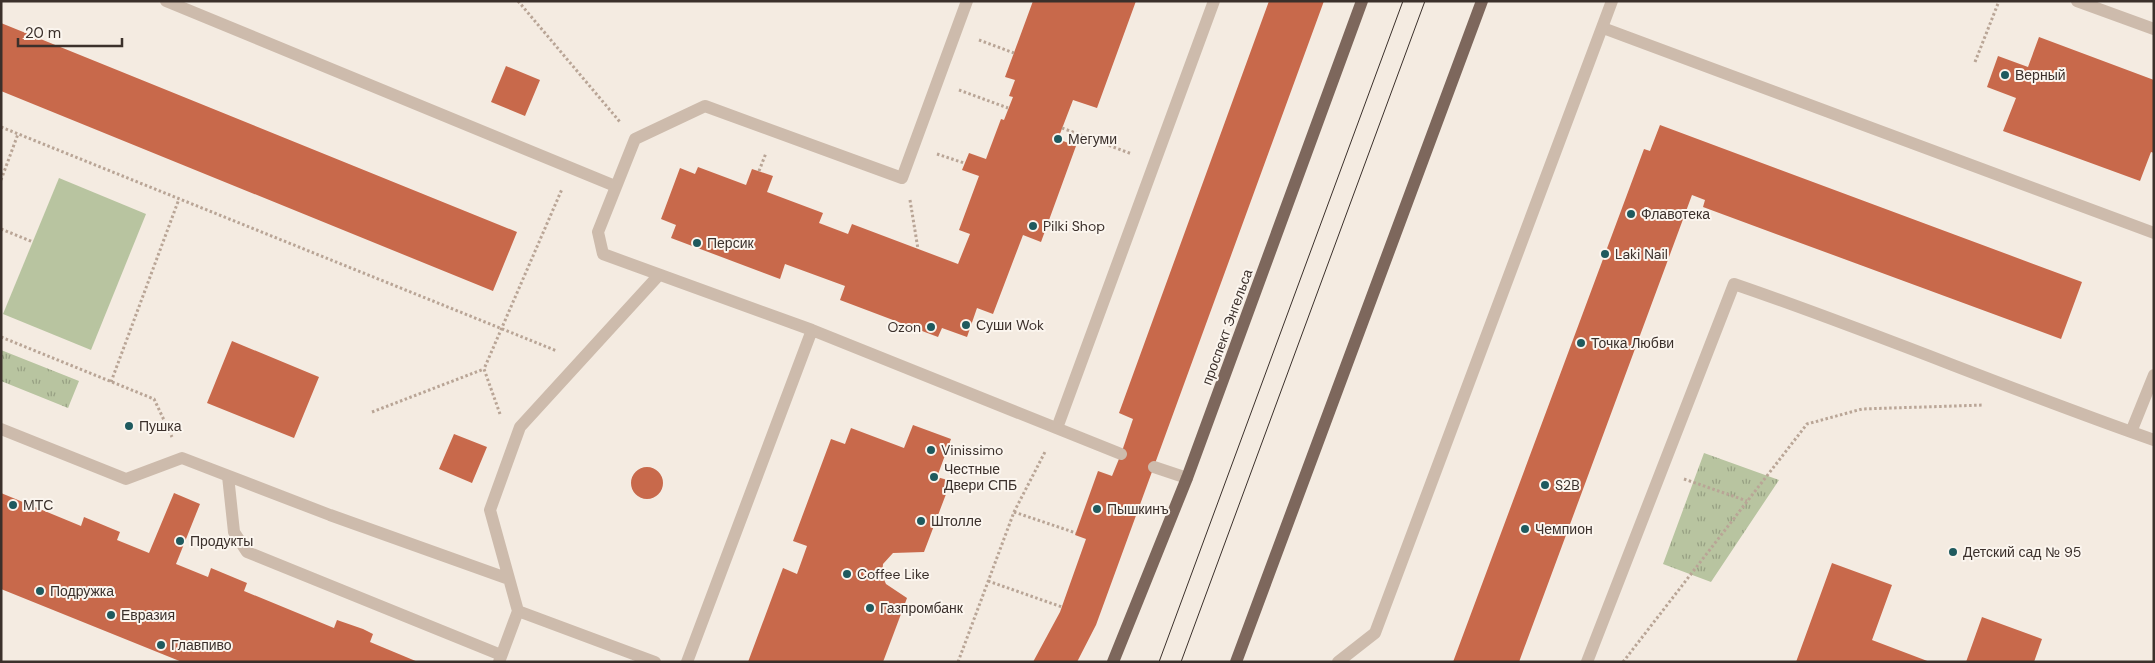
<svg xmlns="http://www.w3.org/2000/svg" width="2155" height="663" font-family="'DM Sans',sans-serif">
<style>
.grass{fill:url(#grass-tufts)}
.pitch{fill:#b8c4a0}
.building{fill:#c8694b}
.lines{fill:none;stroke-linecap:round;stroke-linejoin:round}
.path{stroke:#b9a596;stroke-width:3;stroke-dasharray:2.5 2.5;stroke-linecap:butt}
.lane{stroke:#cdbbac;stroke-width:12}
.street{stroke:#cdbbac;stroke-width:12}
.primary{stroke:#7d675c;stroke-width:12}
.tram{stroke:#3b302b;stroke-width:1}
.poi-dot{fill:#1f5a5e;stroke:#fbf5ee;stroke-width:2}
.labels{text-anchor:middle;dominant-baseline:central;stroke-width:4;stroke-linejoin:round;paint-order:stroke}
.poi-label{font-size:14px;fill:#3b302b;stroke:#fbf5ee;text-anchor:start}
.street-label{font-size:14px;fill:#3b302b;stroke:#fbf5ee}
</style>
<defs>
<pattern id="grass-tufts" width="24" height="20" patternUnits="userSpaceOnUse" patternTransform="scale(1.25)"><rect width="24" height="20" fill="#b8c4a0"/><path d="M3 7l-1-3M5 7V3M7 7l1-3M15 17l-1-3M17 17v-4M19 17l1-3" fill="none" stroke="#97a083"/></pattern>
</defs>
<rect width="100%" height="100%" fill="#f4ebe1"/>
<path class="grass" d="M1,350L79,381L68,408L1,381Z
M1704,453L1779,480L1711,582L1663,564Z"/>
<path class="pitch" d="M59,178L146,214L91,350L3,314Z"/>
<path class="building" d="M1033,1H1136L1097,108L1073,100L1058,139L1076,146L1041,242L1023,235L993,314L977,308L967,337L942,328L938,337L840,300L845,286L785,264L780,279L671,238L676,225L661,219L680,168L695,174L698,167L746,185L752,169L773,176L767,192L823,213L819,223L848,234L852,224L958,264L970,234L959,230L979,176L962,170L969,153L986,159L1001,119L1004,120L1013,97L1009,96L1015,80L1005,77Z
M1269,1H1324L1096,625L1077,662H1033L1060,612L1086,539L1075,535L1098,471L1112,476L1121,454L1133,419L1119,413Z
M1,23L517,232L493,291L1,91Z
M2039,37L2154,80V153L2151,152L2140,181L2003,131L2016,98L1987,87L1998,56L2028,67Z
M506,66L540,80L525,116L491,102Z
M1660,125L2082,282L2061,339L1703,207L1705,200L1692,195L1519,662H1453L1644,149L1650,151Z
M232,341L319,377L294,438L207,403Z
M913,425L951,439L937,477L951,481L924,552L893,553L883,564L882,575L886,584L907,598L883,662H748L783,568L797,574L807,546L793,541L831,439L845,444L851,428L904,448Z
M454,434L487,447L472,483L439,469Z
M631 483a16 16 0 1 1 32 0a16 16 0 1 1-32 0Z
M1,493L81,526L84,517L120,532L117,540L149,553L174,493L200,504L176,564L208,577L211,568L247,583L244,591L334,628L337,620L363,629L373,634L370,642L418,662H182L1,589Z
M1832,563L1892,585L1872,640L1930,662H1796Z
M1982,617L2042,639L2034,662H1966Z"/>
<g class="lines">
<path class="path" d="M518,1L620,122
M979,40L1014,53
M1975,62L1999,1
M959,90L1008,108
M1,127L557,351
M1062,128L1132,154
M937,154L964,163
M759,171L766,153
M1,180L18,134
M910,200L918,249
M1,229L33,242
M1,337L154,399L172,437
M111,382L179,199
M372,412L484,369
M500,414L484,369L562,189
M1684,479L1747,501
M1014,512L1076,533
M988,581L1062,607
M958,662L1014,512L1046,450
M1623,662L1807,424L1862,409L1984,405"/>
<path class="lane" d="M166,1L615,186
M967,1L902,178L705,106L635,139L598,232L603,254L812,330L1121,454
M2077,1L2154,29
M1603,28L2154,233
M1057,428L1214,1
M1,429L126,479L182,458L330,515L509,579
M2131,432L2154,375
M1154,467L1187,478
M228,476L234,532L247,552L501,655
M518,611L655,662
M499,662L518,611L490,510L520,427L659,275
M687,662L812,330
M1587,662L1734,284C1875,332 2013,391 2154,440"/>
<path class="street" d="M1338,662L1375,633L1612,1"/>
<path class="primary" d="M1113,662L1187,478L1362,1
M1236,662L1482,1"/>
<path class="tram" d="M1159,662L1403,1
M1181,662L1425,1"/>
</g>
<g class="poi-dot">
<circle cx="2005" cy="75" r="5"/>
<circle cx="1058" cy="139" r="5"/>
<circle cx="1631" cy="214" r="5"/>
<circle cx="1033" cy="226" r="5"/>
<circle cx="697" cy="243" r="5"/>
<circle cx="1605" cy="254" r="5"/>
<circle cx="966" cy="325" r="5"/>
<circle cx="931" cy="327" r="5"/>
<circle cx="1581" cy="343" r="5"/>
<circle cx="129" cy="426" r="5"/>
<circle cx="931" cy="450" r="5"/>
<circle cx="934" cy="477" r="5"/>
<circle cx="1545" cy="485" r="5"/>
<circle cx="13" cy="505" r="5"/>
<circle cx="1097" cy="509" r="5"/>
<circle cx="921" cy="521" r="5"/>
<circle cx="1525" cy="529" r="5"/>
<circle cx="180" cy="541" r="5"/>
<circle cx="1953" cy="552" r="5"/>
<circle cx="847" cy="574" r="5"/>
<circle cx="40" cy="591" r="5"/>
<circle cx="870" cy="608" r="5"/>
<circle cx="111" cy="615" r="5"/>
<circle cx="161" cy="645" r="5"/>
</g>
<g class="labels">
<g class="poi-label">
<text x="2015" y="75">Верный</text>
<text x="1068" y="139">Мегуми</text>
<text x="1641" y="214">Флавотека</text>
<text x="1043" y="226">Pilki Shop</text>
<text x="707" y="243">Персик</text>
<text x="1615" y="254">Laki Nail</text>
<text x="976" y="325">Суши Wok</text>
<text x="921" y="327" text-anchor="end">Ozon</text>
<text x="1591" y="343">Точка Любви</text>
<text x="139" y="426">Пушка</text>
<text x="941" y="450">Vinissimo</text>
<text x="944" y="469">Честные<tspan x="944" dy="16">Двери СПБ</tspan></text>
<text x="1555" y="485">S2B</text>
<text x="23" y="505">МТС</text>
<text x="1107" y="509">Пышкинъ</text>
<text x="931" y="521">Штолле</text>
<text x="1535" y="529">Чемпион</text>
<text x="190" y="541">Продукты</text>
<text x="1963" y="552">Детский сад № 95</text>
<text x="857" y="574">Coffee Like</text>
<text x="50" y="591">Подружка</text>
<text x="880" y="608">Газпромбанк</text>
<text x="121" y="615">Евразия</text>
<text x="171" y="645">Главпиво</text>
</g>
<g class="street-label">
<text transform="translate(1227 327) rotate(-70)">проспект Энгельса</text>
</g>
</g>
<rect width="2155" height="663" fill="none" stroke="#3b302b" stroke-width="5"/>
<path d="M18 38v8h104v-8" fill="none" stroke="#3b302b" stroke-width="2.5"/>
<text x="25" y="38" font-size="15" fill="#3b302b" stroke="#fbf5ee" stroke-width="4" paint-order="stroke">20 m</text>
</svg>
